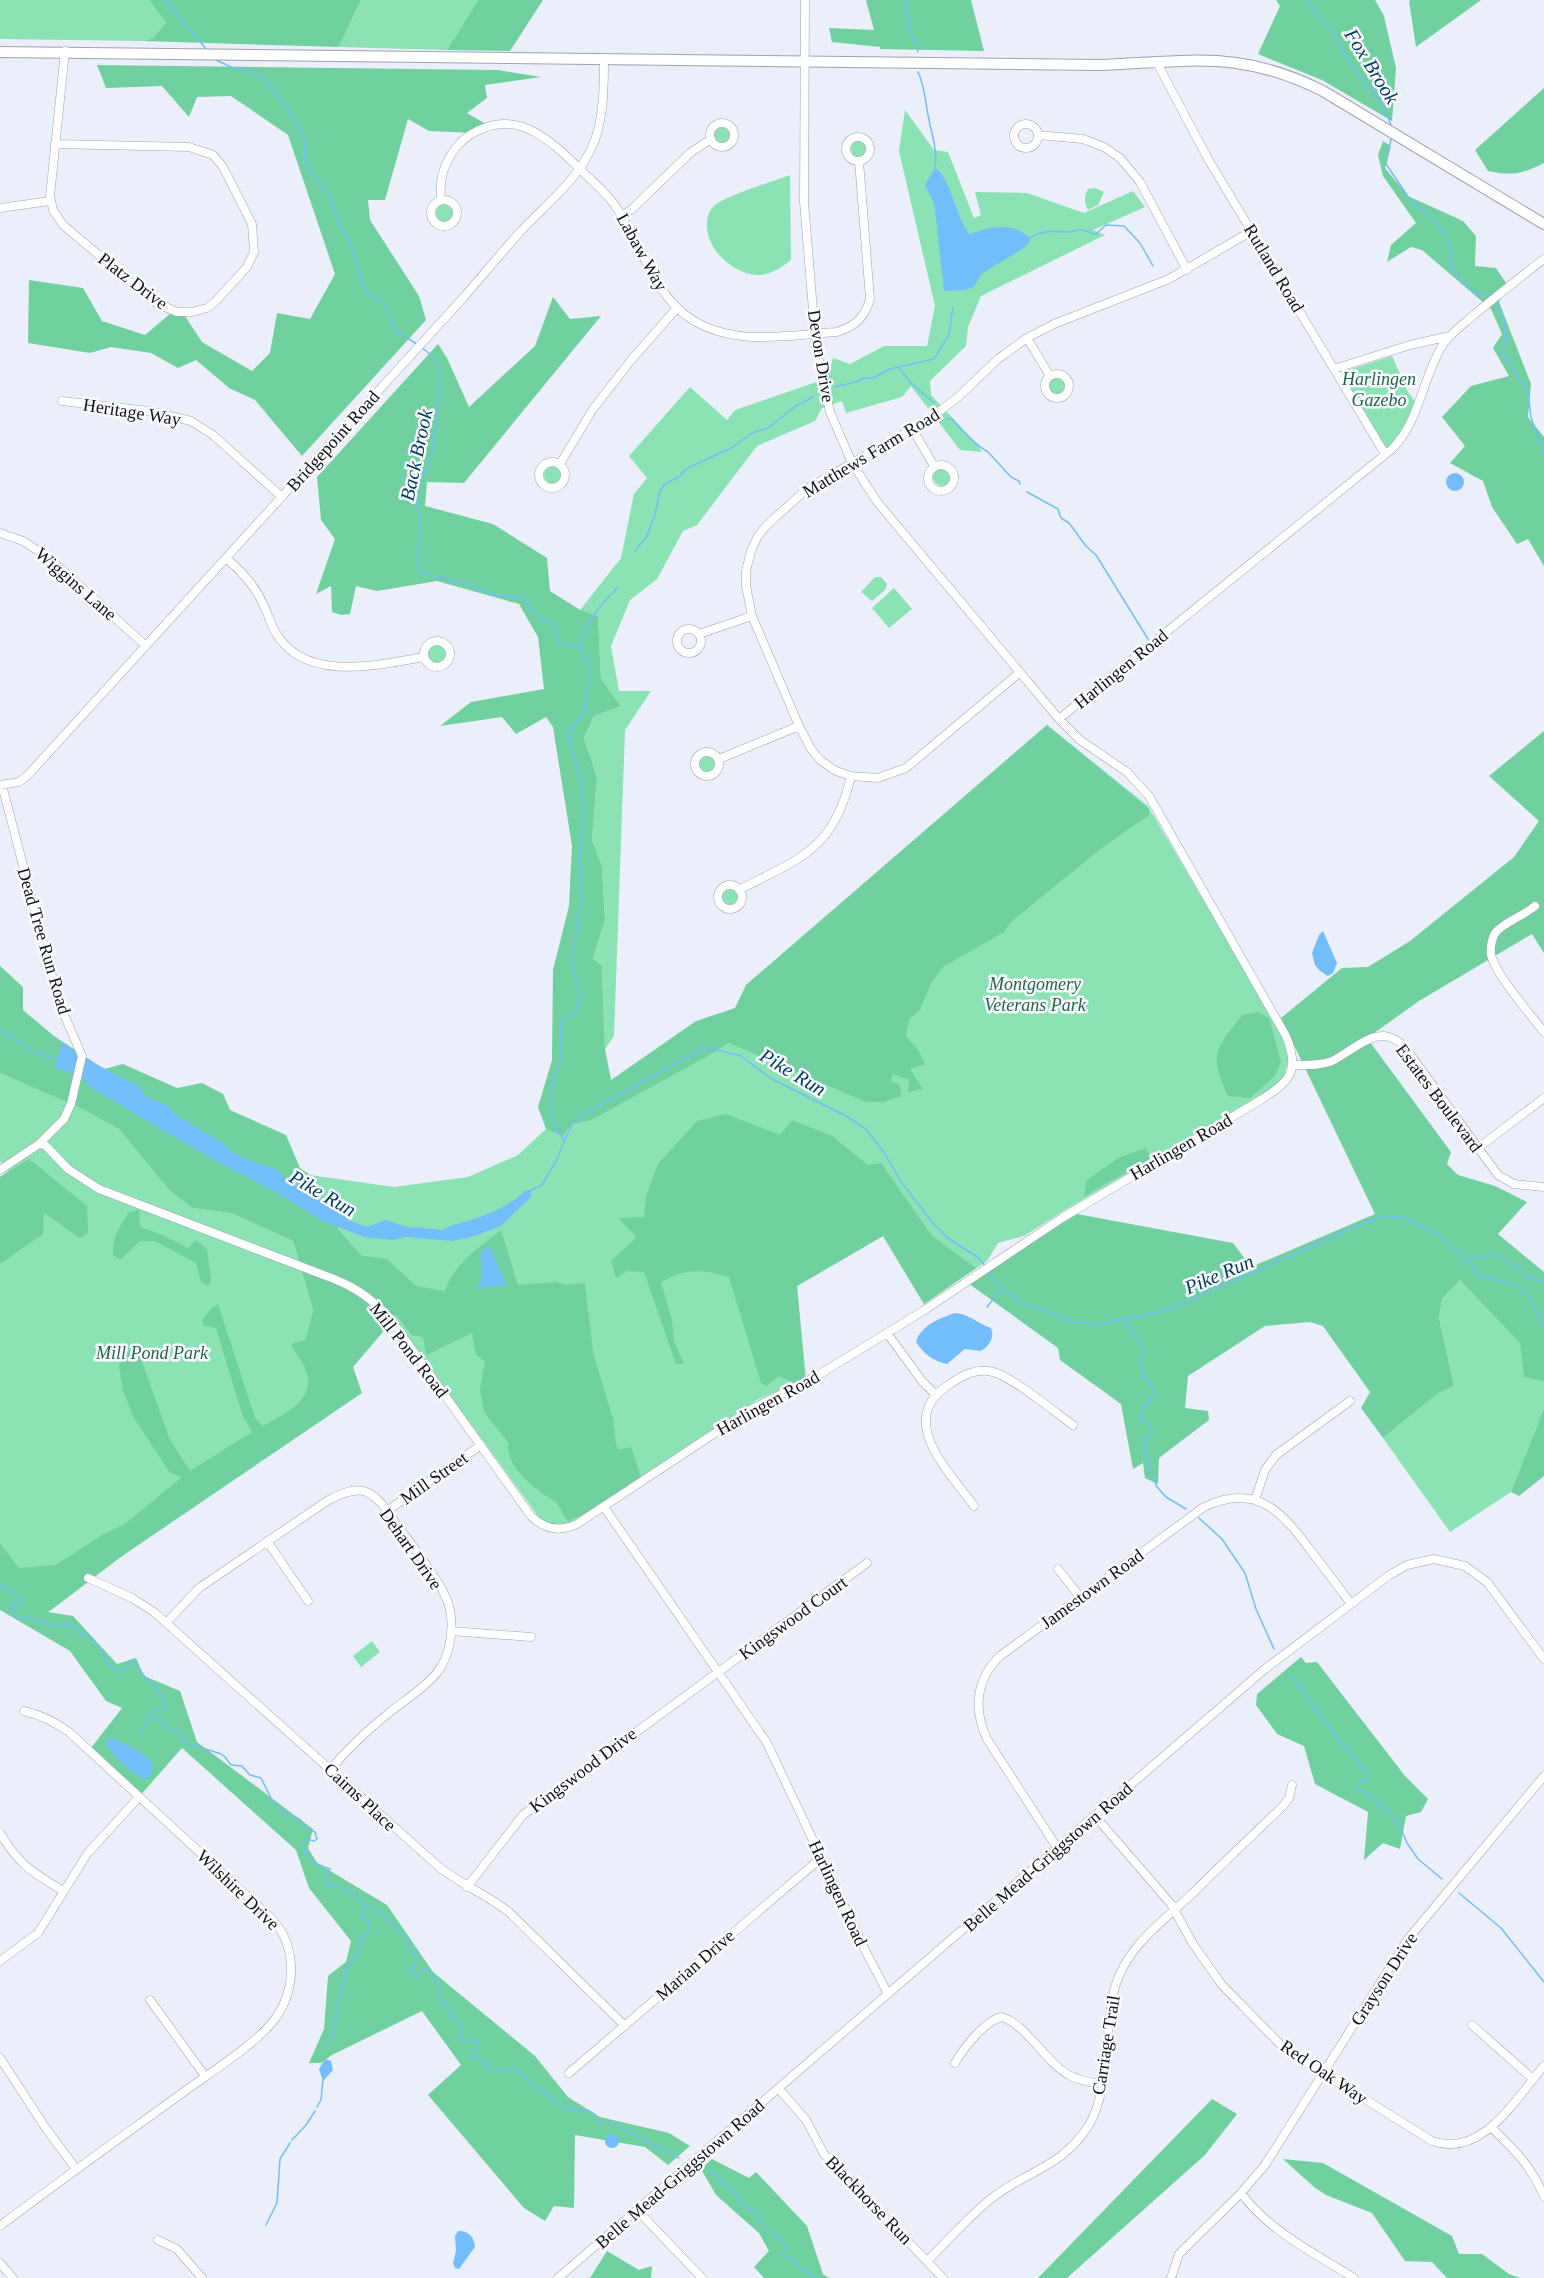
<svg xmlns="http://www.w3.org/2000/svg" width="1544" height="2278" font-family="Georgia,serif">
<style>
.green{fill:#8be2b5}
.forest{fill:#71d0a0}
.water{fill:#73befa}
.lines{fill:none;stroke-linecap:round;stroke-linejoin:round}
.stream{stroke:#73befa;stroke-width:1.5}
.minor-casing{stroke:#9fa3ae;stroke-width:9}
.highway-casing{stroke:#9fa3ae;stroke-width:12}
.minor{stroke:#fff;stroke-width:8}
.highway{stroke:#fff;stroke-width:10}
.labels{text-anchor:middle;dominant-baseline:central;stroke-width:5;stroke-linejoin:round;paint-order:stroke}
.street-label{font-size:18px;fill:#0f1115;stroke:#fbfcff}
.park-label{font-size:18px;font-style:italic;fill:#216647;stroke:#fbfcff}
.water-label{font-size:20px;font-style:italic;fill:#013e64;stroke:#fbfcff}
</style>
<rect width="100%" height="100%" fill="#ebeffa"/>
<path class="green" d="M0,0H149L166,23L153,38L143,41L0,39Z
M361,0H478L447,50L339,47Z
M905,110L934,150L948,152L974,218L981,215L975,192L1027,193L1084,213L1133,191L1145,207L1093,230L1105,235L981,296L968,327L966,346L930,381L931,395L978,445L982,452L960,450L911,386L902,397L846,413L842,401L822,408L815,421L757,446L697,525L683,531L657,579L630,600L611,646L619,691H651L625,730L614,1036L605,1049L602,966L593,958L605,920L602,866L592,840L597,777L584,738L594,716L621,706L601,679L598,617L580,610L621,558L634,494L647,478L629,456L690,387L727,420L735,410L828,378L833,358L850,364L884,346H927L935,306L899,151Z
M714 135a9 9 0 1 1 18 0a9 9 0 1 1-18 0Z
M851 149a9 9 0 1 1 18 0a9 9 0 1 1-18 0Z
M790,175L791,260C782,267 771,275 758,275C734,274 709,252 707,228C707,221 707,213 713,207C723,196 775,181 790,175Z
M1095,188L1104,192L1098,205L1088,210C1084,202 1084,197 1088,189Z
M436 213a9 9 0 1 1 18 0a9 9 0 1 1-18 0Z
M1392,356L1408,392L1415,401L1405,426L1387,449L1341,374L1342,372Z
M1048 386a9 9 0 1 1 18 0a9 9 0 1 1-18 0Z
M544 475a9 9 0 1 1 18 0a9 9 0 1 1-18 0Z
M933 477a9 9 0 1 1 18 0a9 9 0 1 1-18 0Z
M875,577H881L887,584L885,590L872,601L861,592Z
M894,588L912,609L889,628L872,608Z
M428 654a9 9 0 1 1 18 0a9 9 0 1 1-18 0Z
M1047,725L1148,806L1279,1029L1289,1058L1284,1077L1273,1087L1219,1121L1065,1210L1024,1236L998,1243L987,1261L924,1304L883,1236L797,1286L806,1378L757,1400L572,1522C560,1527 552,1526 541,1520L394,1319L399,1298L387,1259L361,1255L339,1230L310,1175L394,1187L468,1177L518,1155L546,1129L563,1136L572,1124L590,1121L712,1054L729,1043L746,985Z
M699 764a9 9 0 1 1 18 0a9 9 0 1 1-18 0Z
M722 897a9 9 0 1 1 18 0a9 9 0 1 1-18 0Z
M0,1073L84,1110L119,1129L169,1190L192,1208L231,1213L293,1241L313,1310L305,1340L326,1417L122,1556L50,1611L0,1543V1177L8,1171L0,1161Z
M1460,1280L1521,1343L1524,1377L1544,1382V1408L1511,1492L1450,1532L1383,1438L1438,1392L1454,1386L1439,1318L1442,1299Z
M372,1641L380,1652L361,1667L353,1656Z"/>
<path class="forest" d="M149,0H361L339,47L143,41L153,38L166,23Z
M478,0H543L510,51L447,50Z
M866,0H971L984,51L880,49V47L832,42L829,28L874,30Z
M1276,0H1375L1384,16L1396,68L1392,121L1322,80L1258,54L1280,6Z
M1411,0H1481L1416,47L1409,1Z
M97,65L498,70L541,77L485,85L487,98L467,113L491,127L474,133L429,131L408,119L385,200H368L370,220L419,296L426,320L302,456L255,400L229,388L196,360L178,368L151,353L111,347L90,353L28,343L29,280L83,288L102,321L145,335L171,313L185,316L202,342L252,371L270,353L277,313L310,319L335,274L288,135L231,96L197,97L189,117L162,86L106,88Z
M1544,88V163C1522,174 1512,176 1488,171L1475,150Z
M1383,141L1391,146L1385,168L1408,196L1463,221L1476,236L1475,266L1496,268L1508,286L1499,302L1531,384L1528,417L1544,437V566L1528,539L1517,544L1492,507L1483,481L1450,463L1465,446L1442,417L1471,386L1509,376L1493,348L1502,334L1491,309L1422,250L1411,247L1387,262L1391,245L1416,223L1383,176L1378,155Z
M553,297L570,319L601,316L464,483L427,482L425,506L493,524L547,558L550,591L580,610L598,616L601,679L621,706L594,716L584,738L597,777L592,840L602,866L605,920L593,958L602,966L605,1049L611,1080L696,1021L735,1008L746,985L1047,725L1149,809V815L1103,847L1012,921L1004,932L943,967L931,983L920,1010L909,1019L906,1036L918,1050L925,1064L910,1069L923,1089L908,1092L909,1080L893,1074L890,1081L900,1085L901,1096L884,1102H866L729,1043L712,1054L590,1121L572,1124L563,1136L546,1129L538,1107L552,1060L553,970L569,906L572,846L553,727L546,717L516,734L502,717L440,726L471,702L544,689L538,637L519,604L437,581L377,591L356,586L350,614L341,615L332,612L331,586L316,594L335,539L321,520L317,477L438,344L447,358L469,407L535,346Z
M1544,731V953L1532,934L1419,1001L1367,1038L1451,1152L1447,1164L1458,1175L1495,1186L1527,1202L1498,1234L1544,1272V1382L1524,1377L1520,1343L1460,1280L1442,1299L1439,1318L1454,1386L1438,1393L1383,1438L1361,1408L1370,1392L1323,1326L1310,1322L1265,1326L1188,1376L1185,1408L1208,1411L1209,1420L1159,1458L1158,1484L1145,1478L1143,1463L1133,1469L1121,1404L1060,1360L1058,1348L968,1283L1077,1214L1233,1243L1251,1267L1375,1214L1281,1018L1342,968L1368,967L1410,941L1514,857L1539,821L1489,776Z
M0,966L23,987V1010L54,1036L104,1069L123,1064L177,1088L202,1083L223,1094L230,1110L286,1135L300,1168L310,1175L339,1230L361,1255L387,1259L416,1286L445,1291C454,1263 479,1248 501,1230L518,1285L556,1282L566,1285L585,1283L593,1352L613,1419L616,1445L619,1450L631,1447L641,1477L582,1515L568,1521C562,1516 563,1511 558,1505C555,1501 548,1497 543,1494C526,1481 506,1464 508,1442L484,1412L480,1389L485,1362L476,1355L472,1333L426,1355L423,1337L412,1335L396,1315L394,1319L353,1367L362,1393L122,1556L48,1612L73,1616L117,1664L136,1658L144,1676L180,1691L197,1742L313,1829L308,1848L317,1863L387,1905L433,1972L535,2056L568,2097L600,2117L669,2133L690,2146L668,2165L645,2147L575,2135L574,2208L554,2206L545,2221L524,2208L428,2095L461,2065L422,2011L332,2055L321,2063H309L324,2029L328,1976L346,1962L351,1941L309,1888L296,1850L182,1748L138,1798L87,1753L122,1708L106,1701L70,1651L0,1610V1543L19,1568L56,1565L102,1535L125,1524L182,1477L170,1473L134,1418L123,1391L119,1365L135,1342L170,1440L190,1471L252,1432L243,1417L216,1328L204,1326L202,1320L211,1309L218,1304L255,1418L263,1426C284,1414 319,1399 305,1368C302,1359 294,1353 291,1344L305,1340L313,1310L293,1241L231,1213L192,1208L169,1190L119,1129L84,1110L0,1073Z
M1258,1012L1269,1018L1281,1062L1275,1076L1250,1098L1228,1096C1208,1053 1216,1050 1242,1015Z
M726,1114L780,1135L792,1120L832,1136L868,1165L881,1163L932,1236L976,1268L924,1304L883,1236L797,1286L805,1377L798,1384L779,1376L766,1386L761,1383L729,1277C701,1269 687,1268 661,1282L672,1320L674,1342L684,1364H676L644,1272L627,1271L616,1278L611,1261L637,1237L618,1218L644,1217L646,1196L658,1164L697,1121Z
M1146,1148L1151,1158C1129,1173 1105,1182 1084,1197L1086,1181L1118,1158Z
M29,1159L87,1206L88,1233L80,1238L44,1213L43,1234L0,1264V1177Z
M139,1210L140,1227L165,1236L188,1248L196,1240L207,1249L211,1279L209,1286L201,1282L196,1263L155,1241H140L120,1260L113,1255C112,1238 120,1226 129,1212Z
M1544,1408V1476L1519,1496L1511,1492Z
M1301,1657L1306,1663L1317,1662L1405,1776L1428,1799L1421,1812L1406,1816L1400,1849L1383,1843L1364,1860L1368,1812L1315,1784L1304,1746L1277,1734L1256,1705L1257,1694Z
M1212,2099L1237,2114L1205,2155L1067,2278H1038Z
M712,2159L749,2178L756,2172L807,2226L823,2274L829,2278H764L754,2267L769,2251L759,2233L716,2195L701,2169Z
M1283,2159L1323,2163L1452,2236L1459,2254H1482L1509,2274L1520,2278H1447L1432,2262L1405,2261L1372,2213L1326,2195L1314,2187Z
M607,2251L639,2270L652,2266L651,2278H590Z"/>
<path class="water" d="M935,168C950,176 956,217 969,234C990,227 1013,221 1030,238L1029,243L1024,248L981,274L974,287L965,290L944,291L935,209L933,201L925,185Z
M1446 482a9 9 0 1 1 18 0a9 9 0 1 1-18 0Z
M1323,931L1337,963L1333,973L1328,976L1320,971L1315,965L1312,953L1319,935Z
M62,1042L84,1058L140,1087L146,1097L168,1105L174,1114L223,1143L230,1151L253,1162L278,1170L283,1177L295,1182L317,1199L339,1210L348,1220L367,1227L386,1220L410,1228L414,1227L443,1230C453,1223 463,1223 474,1219C492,1213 512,1204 525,1191L531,1190V1197L501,1226L475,1236L453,1241L406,1237L392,1240L364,1237L321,1220L274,1191L225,1166L149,1122L90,1087L82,1077L55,1067Z
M490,1247L506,1285L475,1288L482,1280L481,1251Z
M954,1313C968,1313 978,1324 991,1328C995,1338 989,1346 981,1351L965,1349L947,1364C933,1361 924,1354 916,1342C921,1325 939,1319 954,1313Z
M110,1737L137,1750L153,1763L151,1775L147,1779C131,1774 115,1758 106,1744Z
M325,2059L331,2061L333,2070L323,2081L319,2069Z
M605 2141a7 7 0 1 1 14 0a7 7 0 1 1-14 0Z
M458,2231C468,2230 475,2238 475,2247L459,2269L455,2268L453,2263L456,2251L455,2236Z"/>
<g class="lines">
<path class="stream" d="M165,0L207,50
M905,0L910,29L918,52
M1307,0L1318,16L1333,30L1349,63L1383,104L1391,125
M216,60L233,68L253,72L263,78L287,108L304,136L306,163L315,179L329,193L339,225L350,241L362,283L368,293L385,304L396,331L417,344
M918,72C925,87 925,99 928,115C931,132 938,150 935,168
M1391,139L1386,164L1409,198L1437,222L1450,246L1451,265L1457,275L1474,293L1488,295L1490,298
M1030,238C1042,230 1053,231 1068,232C1072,232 1077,229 1082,230C1087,231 1091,233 1096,234L1106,225L1124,226L1140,243L1153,266
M1494,301C1506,315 1509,336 1502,352L1528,393L1531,417L1544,455
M421,347L435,358L439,369L441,386L431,459L419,484L417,497L420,532L418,554L419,568L423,574L466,583L491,594L523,598L538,618L554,623L558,642L580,647L591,670L585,710L569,733L571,747L582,784L584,816L579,856L581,903L571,963L580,993L577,1010L562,1019L560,1062L552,1086L551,1110L555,1127L564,1140
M899,368L911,383L934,403
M834,387L856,382L864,378H873L890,369L934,359L949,335L953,307
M946,419H952C957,426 980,449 987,451L1011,477L1019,481L1020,484
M1027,492L1058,509L1061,518L1069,523L1086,546L1096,555L1148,639
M635,551L647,536L655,514L660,491L664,485L680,476L686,469L733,447L752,433L768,428L796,406L813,397
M580,647C582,627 603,602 618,587
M0,1029L33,1051L57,1060
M530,1191L542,1185L556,1161L572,1124L587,1112L706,1047L741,1056L770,1078L846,1116L866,1129L885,1154L901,1182L933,1223L949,1239L979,1258L985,1266
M1467,1259C1475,1259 1482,1256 1490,1255C1505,1255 1516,1268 1527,1276C1532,1279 1539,1280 1544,1284
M987,1270L996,1283L1019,1301L1071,1321L1096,1325L1168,1310L1367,1222L1386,1216L1405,1218L1438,1235L1467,1259L1481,1276L1513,1284L1527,1294L1544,1327
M987,1307L1001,1289
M1123,1319L1145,1350C1144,1354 1140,1360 1140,1364C1140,1376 1154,1384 1156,1397L1143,1405L1141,1420C1147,1424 1153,1423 1152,1433L1146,1439L1145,1445L1149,1467L1157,1487L1166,1497L1186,1509
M1199,1518L1222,1539L1245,1573L1256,1609L1274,1649
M0,1584L20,1598L21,1603L18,1606L10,1602L12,1611L18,1616L60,1626L69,1624L74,1627L76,1630L93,1640L104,1653L105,1661L117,1672L125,1671L132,1662L137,1663C142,1681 165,1691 167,1710L162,1712L153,1710L151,1714L164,1724L168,1730H179L183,1733L184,1742L221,1754L225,1757L231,1765L242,1766L250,1775L261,1778L272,1800L283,1812L301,1820L304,1827L315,1832L317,1839L314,1841L306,1839L303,1841C304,1858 315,1864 330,1869L324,1883L328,1886C344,1886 350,1893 362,1902C369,1908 379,1911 386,1918C394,1925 398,1933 407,1938L409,1946L417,1956L414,1968L410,1970L411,1973L417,1976L421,1975L424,1968L439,1983L441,2003L452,2008L451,2017L461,2024L463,2031L459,2039L463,2042L475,2040L480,2043L478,2048L472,2052V2056L483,2061C490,2078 506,2067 521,2072C525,2074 527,2080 531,2083C543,2093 553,2098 564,2109L588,2110L594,2114L599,2123L614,2124L679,2158
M1292,1677L1336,1736L1367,1773L1368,1779L1358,1784L1357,1788L1368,1794L1387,1810L1399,1824L1407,1843L1418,1859L1442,1879
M140,1736L151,1715
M1459,1893L1501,1928L1544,1982
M330,2042L337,2021L335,2015L338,2012C339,1998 342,1984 346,1972C351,1958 363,1954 360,1938H363L368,1932L369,1922L362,1916V1910L366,1907
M317,2107L321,2100L323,2079
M292,2140L306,2125L315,2111
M709,2169L737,2195L742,2206L757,2212L763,2226L783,2241L786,2247L783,2253L785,2256C797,2259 794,2262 802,2269C807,2272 811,2274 816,2278
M266,2225L277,2203L280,2159L290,2143"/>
<defs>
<path id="minor" d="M805,0L804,202L816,346L830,412L852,463L878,503L1059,719
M1157,63L1208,159L1385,454
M710 135a12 12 0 1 1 24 0a12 12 0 1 1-24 0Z
M1014 136a12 12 0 1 1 24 0a12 12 0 1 1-24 0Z
M1038,135L1083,139L1104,147L1120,158L1140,182L1187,270
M846 149a12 12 0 1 1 24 0a12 12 0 1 1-24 0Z
M55,144L189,147L213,155L223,167L252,224L254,252L247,267L215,302L207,308L192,312H177L156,303L63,225L53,210L50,196L65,51
M431 213a13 13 0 1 1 26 0a13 13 0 1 1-26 0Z
M441,200C439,176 445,159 461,142C468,135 476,131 484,128C524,112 556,146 582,171C594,183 607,193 616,207C642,244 652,293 691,319C735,347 788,335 837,332C856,326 865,317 870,299L859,161
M0,208L50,201
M622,216L631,210L690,153L711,139
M1027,338L1050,376
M1334,369L1410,345L1450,336
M1045 386a12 12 0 1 1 24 0a12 12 0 1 1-24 0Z
M62,401L149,411L191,421L213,435L282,497
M913,430L934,466
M539 475a13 13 0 1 1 26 0a13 13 0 1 1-26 0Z
M560,464L593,409L632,359L677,308
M928 478a13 13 0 1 1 26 0a13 13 0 1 1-26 0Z
M0,533L23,541L49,558L146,646
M226,558C241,571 255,585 263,604C268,613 270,624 276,633C305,683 378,665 424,657
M677 641a12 12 0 1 1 24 0a12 12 0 1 1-24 0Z
M699,634L752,616
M424 654a13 13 0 1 1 26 0a13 13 0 1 1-26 0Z
M1019,673L906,768L878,778L851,776L836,771L820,760L811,749L799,726L752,616L746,586V571L751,551L758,536L767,525L808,488L925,422L957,398L998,359L1027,338L1054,324L1169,279L1252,231
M695 764a12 12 0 1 1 24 0a12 12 0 1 1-24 0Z
M719,759L799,726
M0,785L19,782L27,776L464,297C483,275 501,253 521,231C548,202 580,179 595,140C604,113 604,86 604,58
M718 897a12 12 0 1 1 24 0a12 12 0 1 1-24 0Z
M739,890C800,858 834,850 851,776
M1535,906C1523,916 1505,922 1496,932C1492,937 1490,948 1491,954C1494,973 1531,1015 1544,1032
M1294,1065C1306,1065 1320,1066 1332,1061C1357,1049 1381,1018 1407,1050L1498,1175L1514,1184L1544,1187
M39,1144L45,1145L68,1169L99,1189L334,1279C357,1288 375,1301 391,1320L531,1516C545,1530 560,1532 577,1524L750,1410L815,1377L923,1311L1062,1218L1259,1101C1289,1082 1301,1072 1286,1036L1149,796L1127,772L1080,740L1059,719L1392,449C1420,421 1422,379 1442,346C1450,333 1464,324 1475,314C1498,295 1520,277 1544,259
M1478,1148L1544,1098
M0,1170L39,1144L64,1119L71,1104L82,1056L59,1003L2,785
M887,1333L922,1381L935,1394
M1255,1500L1265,1470L1276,1455L1350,1401
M974,1506C949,1471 894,1419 950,1384C963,1375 976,1368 993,1372C1011,1376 1055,1412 1073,1425
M604,1507L767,1743L866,1952L888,1994
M387,1511L481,1445
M267,1541L308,1601
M1058,1569L1080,1597
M88,1578L132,1598L154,1612L439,1867C461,1884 487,1895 509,1912L625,2026
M166,1623L199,1588L327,1501C358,1484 370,1486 391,1516C408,1541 436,1574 447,1600C456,1623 451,1656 436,1674C423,1689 405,1700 390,1712C369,1729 348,1748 331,1769
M451,1631L531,1637
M1095,1816L1171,1904L1193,1944L1222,1985L1282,2046L1302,2060L1432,2141C1482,2159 1516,2098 1544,2066
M0,1833C20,1866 31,1871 63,1891
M1058,1849L987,1739C973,1709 976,1679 1000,1656L1204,1507C1257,1482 1282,1512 1311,1551C1325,1569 1338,1586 1351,1604
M467,1887L523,1815L867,1563
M0,1961L38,1933L87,1854L139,1797
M150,2000L205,2076
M1472,2025L1533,2079
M0,2058L45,2127L76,2169
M955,2063C963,2049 985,2020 1002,2017C1028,2026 1045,2062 1069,2075C1079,2081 1090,2082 1101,2084
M569,2073L821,1858
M779,2089L806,2120L824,2154L943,2278
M1491,2127C1516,2152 1529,2163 1544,2196
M1241,2193L1265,2165L1408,1939L1544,1776
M637,2210L702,2278
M0,2226C61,2180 123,2136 185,2091C210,2073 262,2040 277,2016C297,1986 296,1945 272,1919L69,1732C55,1722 42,1715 24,1711
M158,2240L177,2249L202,2278
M927,2261C950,2239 971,2213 996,2195C1032,2169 1063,2166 1089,2125C1110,2090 1104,2028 1115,1987C1127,1945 1165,1920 1195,1891C1224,1862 1254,1834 1283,1806L1289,1798L1292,1785
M0,2263L13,2278
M558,2278L1265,1669L1388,1576L1407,1565L1434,1559L1465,1566L1487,1582L1544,1659
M1171,2278L1179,2254L1241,2193C1269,2231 1314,2253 1354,2278"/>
<path id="highway" d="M0,52L1098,65C1144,64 1191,57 1236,63C1267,67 1295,77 1323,91L1544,224"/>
</defs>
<use href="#minor" class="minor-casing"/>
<use href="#highway" class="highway-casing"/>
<use href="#minor" class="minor"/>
<use href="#highway" class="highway"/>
</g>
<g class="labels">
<g class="street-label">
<text transform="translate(642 252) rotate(61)">Labaw Way</text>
<text transform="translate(1274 268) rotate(59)">Rutland Road</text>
<text transform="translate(133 281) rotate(37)">Platz Drive</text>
<text transform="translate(821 356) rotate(81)">Devon Drive</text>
<text transform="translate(132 412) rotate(9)">Heritage Way</text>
<text transform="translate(333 441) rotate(-48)">Bridgepoint Road</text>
<text transform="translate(871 453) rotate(-31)">Matthews Farm Road</text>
<text transform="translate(76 584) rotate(41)">Wiggins Lane</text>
<text transform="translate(1121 669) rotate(-39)">Harlingen Road</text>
<text transform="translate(44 941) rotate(74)">Dead Tree Run Road</text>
<text transform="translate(1439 1098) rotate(53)">Estates Boulevard</text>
<text transform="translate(1181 1147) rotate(-30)">Harlingen Road</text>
<text transform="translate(409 1350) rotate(52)">Mill Pond Road</text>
<text transform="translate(768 1403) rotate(-29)">Harlingen Road</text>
<text transform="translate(434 1478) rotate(-35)">Mill Street</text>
<text transform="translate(411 1549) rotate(55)">Dehart Drive</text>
<text transform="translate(1092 1589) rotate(-36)">Jamestown Road</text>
<text transform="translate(793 1618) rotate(-36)">Kingswood Court</text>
<text transform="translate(583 1770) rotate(-37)">Kingswood Drive</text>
<text transform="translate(360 1797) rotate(43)">Cairns Place</text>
<text transform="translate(1048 1857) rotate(-41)">Belle Mead-Griggstown Road</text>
<text transform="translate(238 1890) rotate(44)">Wilshire Drive</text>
<text transform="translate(838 1893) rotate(65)">Harlingen Road</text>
<text transform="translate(695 1965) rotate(-41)">Marian Drive</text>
<text transform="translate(1384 1979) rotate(-57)">Grayson Drive</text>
<text transform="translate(1106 2045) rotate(-81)">Carriage Trail</text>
<text transform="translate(1324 2072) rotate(34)">Red Oak Way</text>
<text transform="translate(680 2174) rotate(-41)">Belle Mead-Griggstown Road</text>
<text transform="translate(869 2200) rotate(46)">Blackhorse Run</text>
</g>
<g class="park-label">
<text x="1379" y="379">Harlingen<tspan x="1379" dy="21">Gazebo</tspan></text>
<text x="1035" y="984">Montgomery<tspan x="1035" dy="21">Veterans Park</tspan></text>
<text x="152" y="1353">Mill Pond Park</text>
</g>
<g class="water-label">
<text transform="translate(1372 66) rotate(58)">Fox Brook</text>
<text transform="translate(416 455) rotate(-78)">Back Brook</text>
<text transform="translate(793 1072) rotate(31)">Pike Run</text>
<text transform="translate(323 1193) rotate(30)">Pike Run</text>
<text transform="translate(1219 1274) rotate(-23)">Pike Run</text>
</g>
</g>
</svg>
